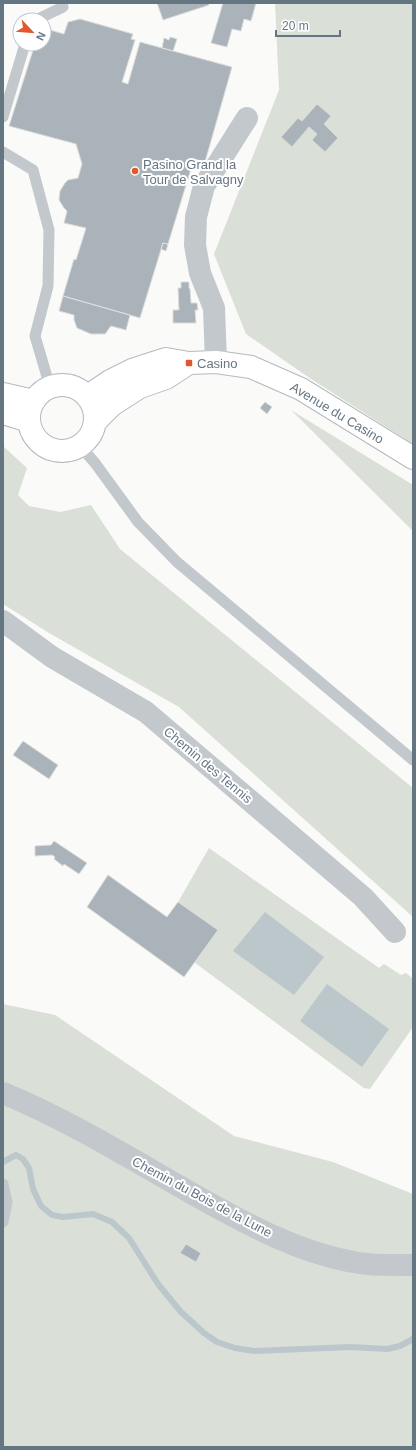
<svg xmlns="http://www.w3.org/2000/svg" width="416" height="1450" font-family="Helvetica,sans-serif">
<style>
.green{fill:#dadfd7}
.water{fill:#bbc7cb}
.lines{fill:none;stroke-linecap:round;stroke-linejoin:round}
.stream{stroke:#bbc7cb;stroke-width:6}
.building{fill:#aab3b9;stroke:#dcdcda}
.secondary-casing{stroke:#b3babf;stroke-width:24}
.lane{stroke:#c3c8cc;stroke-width:11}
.street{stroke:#c3c8cc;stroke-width:22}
.secondary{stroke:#fff;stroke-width:22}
.poi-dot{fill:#e4572e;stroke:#fff;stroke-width:1.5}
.labels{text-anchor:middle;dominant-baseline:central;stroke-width:4;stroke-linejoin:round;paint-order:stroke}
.poi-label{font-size:13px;fill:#657683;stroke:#fff;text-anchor:start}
.street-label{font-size:13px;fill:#657683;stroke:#fff}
</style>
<rect width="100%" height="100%" fill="#fafaf8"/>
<path class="green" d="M275,3H413V444L311,379L246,334L214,254L279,90Z
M291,410L413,485V531Z
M3,446L27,468L18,495L29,506L60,512L91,505L120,549L413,788V917L179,707L49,633L3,604Z
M209,848L379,968L384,964L401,975L406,973L413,979V1027L370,1089L364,1088L194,962L217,930L178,902Z
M3,1004L55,1015L234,1136L333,1162L413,1194V1447H3Z"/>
<path class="water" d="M265,912L324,957L294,995L233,951Z
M327,984L389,1029L362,1067L300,1021Z"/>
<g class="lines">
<path class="stream" d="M3,1162L16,1155L23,1159L29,1168L33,1189L41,1206L52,1215L63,1217L93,1214L112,1222L129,1238L158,1284L181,1312L204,1333L217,1342L235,1348L254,1351L351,1347L387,1349L400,1346L411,1340L413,1338"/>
</g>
<path class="building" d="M157,3H208L209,5L163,20Z
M223,3H256L251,21L244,19L241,31L232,29L227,47L211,43Z
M80,19L133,34L131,39L135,40L122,82L128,84L140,42L232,67L205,162L194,159L168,244L163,243L140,318L63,296L74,259L76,260L86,228L64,223L67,211L64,208L59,200L60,191L65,183L68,180L78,178L82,164L76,144L9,126L35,44H45L50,30L64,34L68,22Z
M170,37L177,39L173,51L162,48L164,38L169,40Z
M317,104L331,116L324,124L338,138L325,152L312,140L317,134L309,127L292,147L281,137L298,118L302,121Z
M163,243L168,244L166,251L161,249Z
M181,282H189V288L190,289L191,303H197L198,310H195L196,323H173V310H179L178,288H181Z
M63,296L130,315L126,330L111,326L105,334H91L77,328L74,320V315L59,311Z
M265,402L272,407L267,414L260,408Z
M23,741L58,765L49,779L13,755Z
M54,841L87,863L79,874L64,864L63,866L54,859L55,857L52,855L35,856V846L51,845Z
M108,875L167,917L178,902L218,930L184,977L87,907Z
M186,1244L201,1253L196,1262L180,1253Z"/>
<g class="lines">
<defs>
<path id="secondary" d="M29 418a33 33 0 1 1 66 0a33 33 0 1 1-66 0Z
M3,394L34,401
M88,396L110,381L132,370L166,359L189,363L216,362L251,367L301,389L413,458
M3,413L29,421
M96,421L112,405L140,387L166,378L189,363"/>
</defs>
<use href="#secondary" class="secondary-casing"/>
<path class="lane" d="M36,20L63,7
M3,117L25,44
M3,152L33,170L49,230L48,286L35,336L50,387
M80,446L95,463L138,522L177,562L413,760
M3,1184L7,1202L3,1222"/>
<path class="street" d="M216,362L214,308L200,273L195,245L196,217L204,186L247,118
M3,621L52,657L146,712L363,897L395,932
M3,1093C71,1121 136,1162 200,1198C250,1226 302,1254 359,1263C377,1266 395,1265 413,1265"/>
<use href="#secondary" class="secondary"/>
</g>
<g class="poi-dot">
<circle cx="135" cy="171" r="4"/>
<rect x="185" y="359" width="8" height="8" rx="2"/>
</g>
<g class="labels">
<g class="poi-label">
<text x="143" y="164">Pasino Grand la<tspan x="143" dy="15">Tour de Salvagny</tspan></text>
<text x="197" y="363">Casino</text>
</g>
<g class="street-label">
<text transform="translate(337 413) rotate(31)">Avenue du Casino</text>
<text transform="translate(208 765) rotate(40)">Chemin des Tennis</text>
<text transform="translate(202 1197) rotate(28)">Chemin du Bois de la Lune</text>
</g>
</g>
<rect width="416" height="1450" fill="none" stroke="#657683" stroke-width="8"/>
<g transform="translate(32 32) rotate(116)"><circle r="19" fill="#ffffff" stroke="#c1c8cd"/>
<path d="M0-3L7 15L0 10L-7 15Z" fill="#e4572e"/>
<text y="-6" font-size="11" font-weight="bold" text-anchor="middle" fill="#657683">N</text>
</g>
<path d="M276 30v6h64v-6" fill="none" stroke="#657683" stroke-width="2"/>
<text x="282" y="30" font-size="12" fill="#657683" stroke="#ffffff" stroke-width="3" paint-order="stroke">20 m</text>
</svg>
